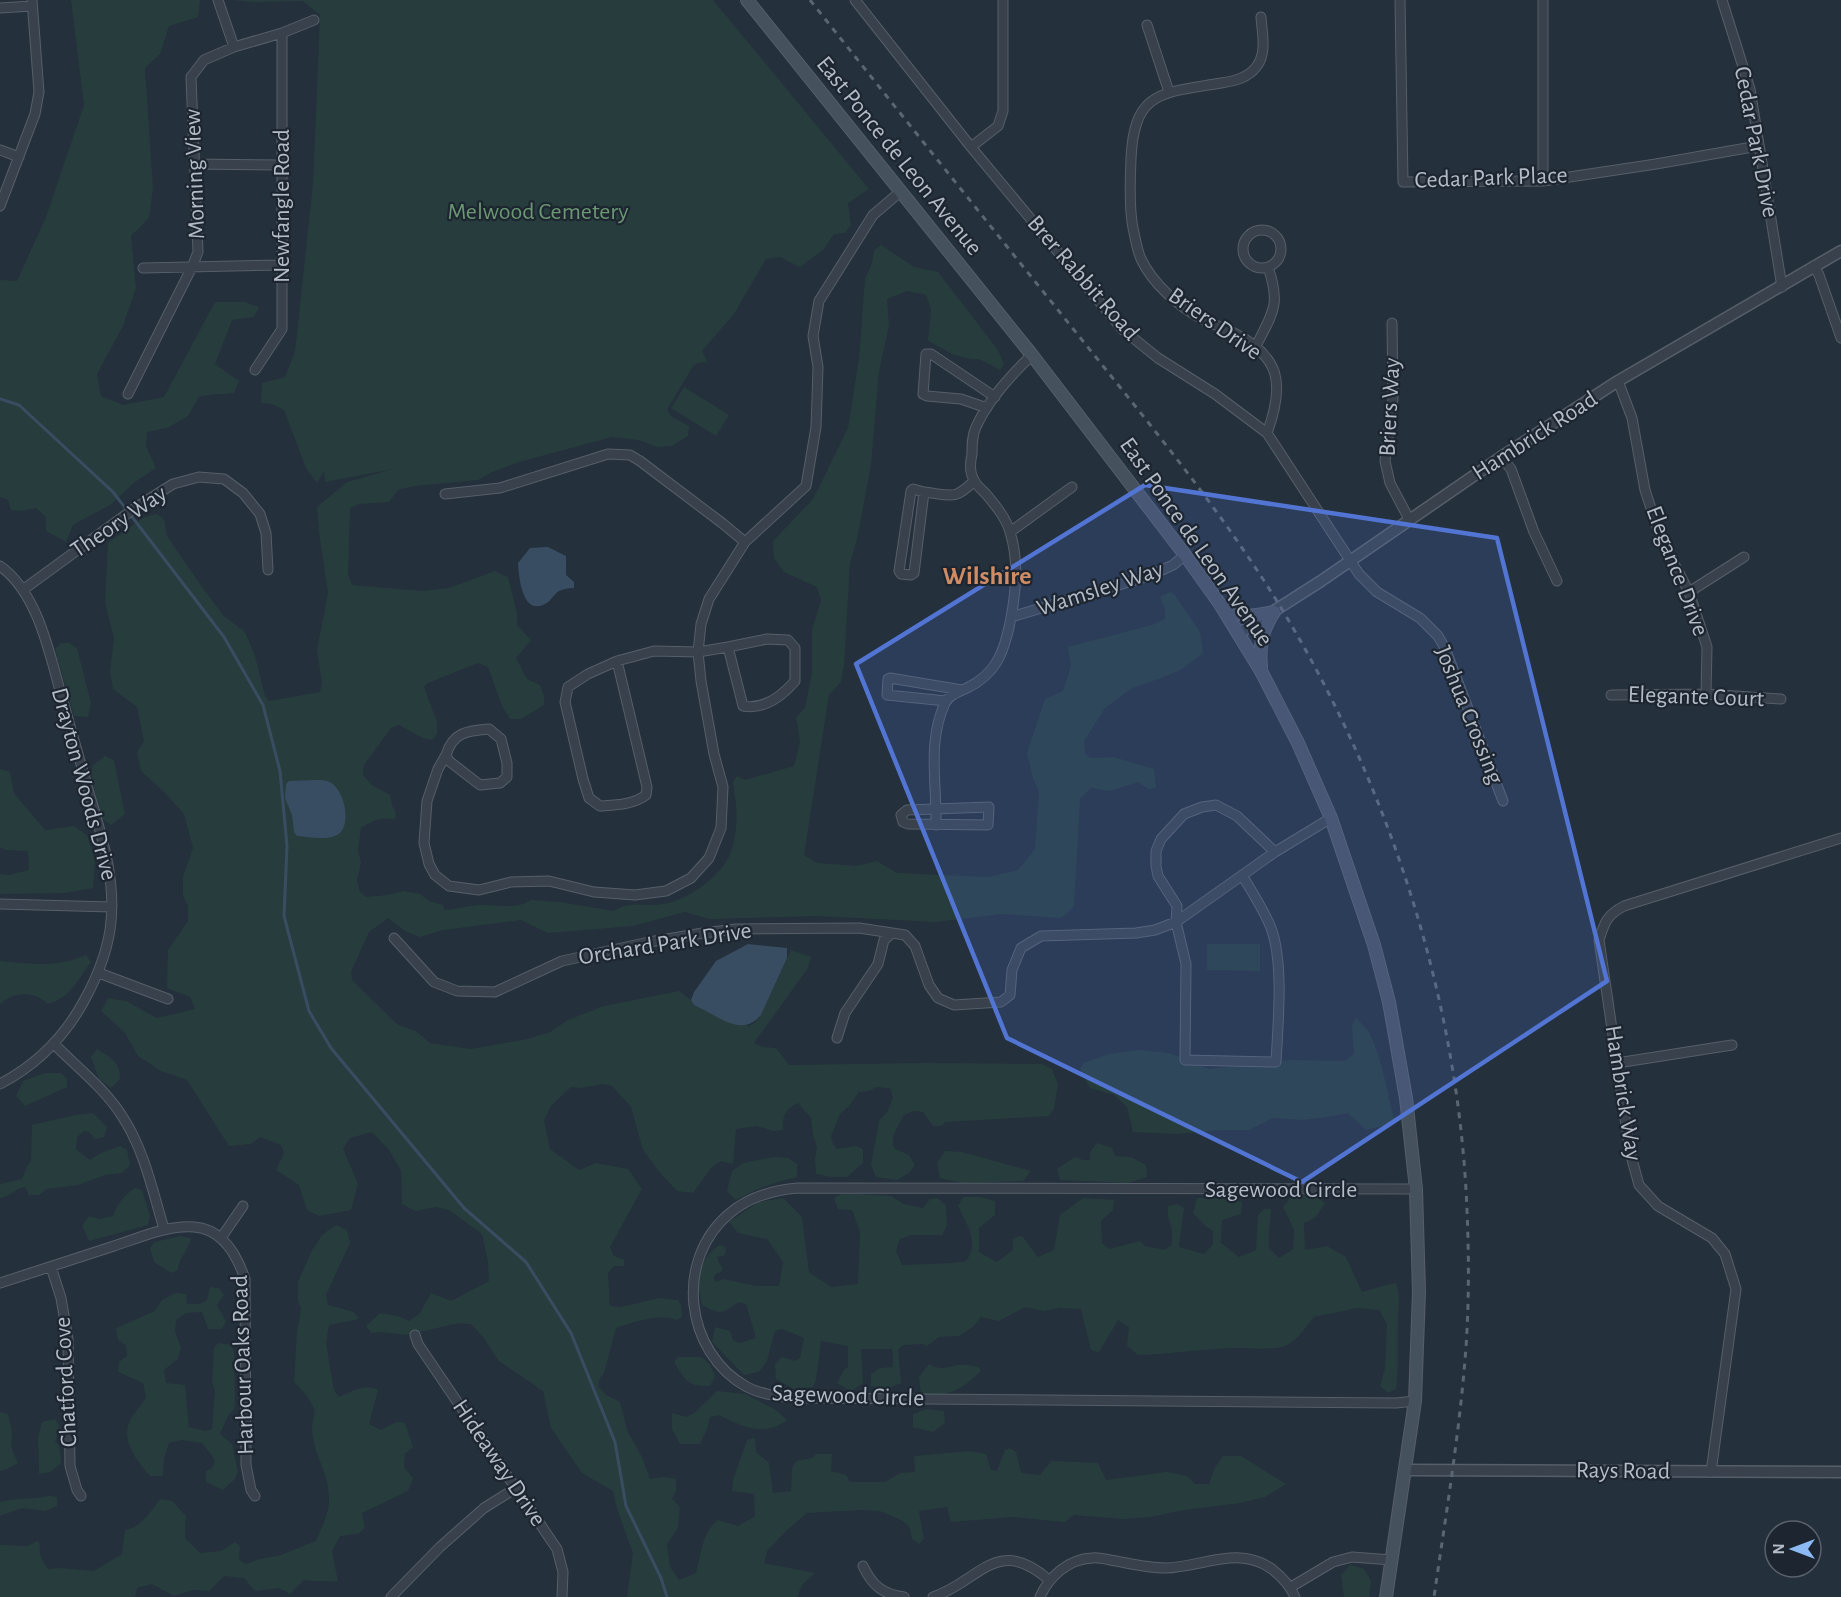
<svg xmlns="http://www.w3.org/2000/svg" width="1841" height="1597" font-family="'Alegreya Sans',sans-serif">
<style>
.green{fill:#273d3d}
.water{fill:#394d62}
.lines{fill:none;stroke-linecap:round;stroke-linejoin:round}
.stream{stroke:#394d62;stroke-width:3}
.minor-casing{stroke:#565f69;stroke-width:11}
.tertiary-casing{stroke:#565f69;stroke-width:13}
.secondary-casing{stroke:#565f69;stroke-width:14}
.minor{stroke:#38414c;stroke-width:9}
.tertiary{stroke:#38414c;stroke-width:10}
.secondary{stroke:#46515e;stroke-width:12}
.rail{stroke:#5a6672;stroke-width:3;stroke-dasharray:6 6;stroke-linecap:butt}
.marked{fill:#5274d2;fill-opacity:0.2;stroke:#5274d2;stroke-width:4.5;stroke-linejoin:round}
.labels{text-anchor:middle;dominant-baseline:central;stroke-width:4.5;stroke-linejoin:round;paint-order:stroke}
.street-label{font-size:24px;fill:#b3bcc7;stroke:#1d2630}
.park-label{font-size:24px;fill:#6b9772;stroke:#1d2630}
.neighbourhood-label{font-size:26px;font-weight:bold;fill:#d08c65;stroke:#1d2630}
</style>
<rect width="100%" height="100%" fill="#24303b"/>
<path class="green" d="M71,0H200L198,17L169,26L160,54L145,68L153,189L149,218L131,236L136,288L123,326L97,374L101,396L123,405L164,397L215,302H245L259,307L254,317L232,320L215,364L239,381L234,393C222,395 211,393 199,397L188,416L167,428L147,432L146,446L156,468L135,482L110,505L73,525L66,542L46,531V517L36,508L21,511L11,510L8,500L0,497V280L17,281L46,217L84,105Z
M231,0H713L869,189L848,203L851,225L845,233L834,234L823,250L800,267L780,257L766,259L734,314L702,351L707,362L698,363L693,366L667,410L671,416L689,426L688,436L672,446L657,447L639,440L612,437L519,462L492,472L478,480L414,486L398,490L389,502L358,504L350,508L348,574L352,585L422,591L449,588L495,571L508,577L517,613V625L531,640L516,658L527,679L540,685L544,696V705L521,719H510L502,706L488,667L478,663L428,683L424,687L437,722V734L432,740L423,738L399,725L391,728L364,765L363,775L372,785L390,795L392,805L396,813L395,819C379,818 374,819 361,828L358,850L361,863L357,880L360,892L366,897L388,895L404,891L420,894L429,901L443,905L445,910C456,909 467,906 479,905C495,904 517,910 531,900L559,902L614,911C628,900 647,907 664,904C688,899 714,881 727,860C732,852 735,837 736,828C738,813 735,796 733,782L737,776L745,780L794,766L800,742L796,717L805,708L812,673V629L821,601L817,587L784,572L774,558L773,541L813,499L848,428L859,358L865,279L872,263L874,250L881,245L914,267L938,272L998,350L1004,364L1000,370L979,359H971L954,355L928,341L931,309L926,295L907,291L887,299L889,326L879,371L871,465L857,539L850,563L844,666L841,682L829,695L804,855L817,863L857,866L877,861L897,873L989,877L1018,870L1035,849L1039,792L1033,778L1027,753L1045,699L1063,691L1071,666L1068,647L1152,625L1165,619V609L1160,597L1170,592L1174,594L1200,632L1203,653L1182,669L1164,677L1132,688L1105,708L1084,741L1085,753L1090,758L1113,757L1154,769L1156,788L1149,789L1138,782L1110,791L1091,788L1080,799L1074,906L1067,914L1060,918L1002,914L936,922L817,916L709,919L685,912L633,926L548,933L521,920L443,930L420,937L405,931L388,918L369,932L351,972L352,980L398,1025L416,1031L430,1043L471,1049L527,1039L550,1032L568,1020L604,1006L679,991L691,1000L694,1005L749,1026L756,1022L761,1015L791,950L811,957L808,968L754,1043L763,1047L776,1048L789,1065L925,1063L1042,1064L1052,1069L1058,1084L1054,1109L1049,1116L945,1122L942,1126H933L923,1112L914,1111L904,1115L893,1136V1145L895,1149L909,1155L915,1165L909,1173L897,1180L876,1177L871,1165L879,1121L887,1112L893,1098L890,1088L876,1087L870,1091L859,1092L849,1106L840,1114L831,1136L833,1144L837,1149L856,1146L863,1149V1163L847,1177H831L816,1174L815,1160L817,1147L813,1135L811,1118L798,1103C784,1110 783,1115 783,1130L773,1131L757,1126L736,1129L733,1164L721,1161L711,1168L693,1193L677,1191L661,1174L643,1150L631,1107L612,1086L603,1084L581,1088L571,1087L551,1106L544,1120L550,1149L579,1170L596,1163L628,1169L642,1189L610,1247L614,1256L624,1260V1266H614L608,1273L610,1306L621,1307L659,1298L678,1300L681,1305L682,1317L677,1320C658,1313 634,1322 616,1328L604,1373L600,1378L598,1386L605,1394L620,1402L627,1430L642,1457L650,1479L664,1477L676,1479V1491L672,1499L680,1507L678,1528L667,1544L670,1567L679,1580L696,1573C701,1555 702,1532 718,1520L738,1526L755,1516L754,1494L732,1491L733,1480L747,1440L755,1438L756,1452L769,1463L773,1493L791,1491L792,1468L796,1461L812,1458L816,1454H832L831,1471L846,1475L850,1482H885L900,1473L915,1472L914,1456L970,1451L986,1454L991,1470L997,1471L1005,1450L1010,1448L1016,1452L1021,1473L1040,1475L1051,1461L1098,1463L1106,1480L1167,1472L1188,1476L1195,1484H1209L1214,1469L1223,1456H1241L1286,1484L1265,1497L1240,1503L1184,1510L1150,1517L1123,1519L1074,1515L1065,1522L1013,1517L951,1522L947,1507L919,1511L924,1539L919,1544L912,1539L909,1526L901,1520L880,1511L861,1510L807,1513L785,1532L767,1551L764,1563L815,1573L802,1585L797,1597H627L633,1553L617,1509L613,1491L582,1473L551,1428L543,1391L499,1361L483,1337L471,1324L459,1323L406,1335L382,1332L371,1333L366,1326L380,1313L398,1316L409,1321L420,1313L431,1293L451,1301L489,1281L488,1262L482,1234L449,1210L436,1207L415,1211L402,1204L401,1171L389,1150L372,1132L350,1138L343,1149L358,1184L351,1210L319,1216L307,1210L299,1185L276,1170L284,1153L281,1145L260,1137L251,1144L229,1146L187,1080L161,1071L138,1056L125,1033L101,1011L108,998L126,1001L157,1018L195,1009L190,997L167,988L168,950L188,921V906L183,896V877L193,848L184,814L165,793L141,771L137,752L144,741L137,707L113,689L110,671L114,639L105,602L108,543L143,518L156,514L164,519L167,536L202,587L224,616L245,632L255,656L265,696L269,701L320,692L322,683L317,650L328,593L319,531L317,507L347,482L393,469L325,482L324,471L317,483L306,468L284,410L272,404L261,403L262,383L285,377L295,352L313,184L320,15L303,1L254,2Z
M684,387L729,415L716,436L671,408Z
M61,643H69L77,648L91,703L88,717L74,716L55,649Z
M105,756L114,760L125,814L111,825L101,818L91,773L93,765Z
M0,769L10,772L14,793L45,830L74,826L87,835L95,861L93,888L65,893L0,894V874L9,875L29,870L28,851L5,850L0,847Z
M1207,944H1260V971L1207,970Z
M86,955L91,962C76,981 73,996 48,1004C34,990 13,992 0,1004V961C32,964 56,968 86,955Z
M1356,1018C1360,1023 1366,1027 1369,1032C1383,1061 1387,1093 1395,1123L1366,1130L1348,1113L1327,1117L1302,1120L1273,1118L1249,1130H1221L1176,1134L1133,1132L1127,1107L1114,1095L1090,1088L1080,1069L1084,1063L1109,1054L1139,1050L1169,1053L1209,1069L1292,1060L1344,1061L1354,1054L1352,1026Z
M97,1049C111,1058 120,1061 120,1079L111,1088L99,1079L91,1057Z
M45,1073H61L67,1079V1087L25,1106L16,1096L23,1081Z
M93,1113L107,1127L104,1137L95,1139L89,1132L84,1131L77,1137L76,1149L90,1160L101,1153L120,1146L127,1150L130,1165L122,1173L105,1175L78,1185L47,1189L39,1195H29L25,1187C15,1188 10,1197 0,1198V1184L22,1179L27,1166L31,1161L32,1125L75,1115Z
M1097,1143L1112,1148L1115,1156L1131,1157L1146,1165L1147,1177L1128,1183L1060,1180L1057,1169L1075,1157L1083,1160H1090V1152Z
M945,1151L962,1152L1031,1171L1023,1181L963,1183L940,1178L937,1163Z
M774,1157L788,1158L797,1164V1177C775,1182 755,1189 736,1200L727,1191L732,1171L743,1163Z
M135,1188L142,1190L150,1216L148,1225L89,1241L82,1226L89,1216L99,1219L113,1216C118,1203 123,1196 135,1188Z
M843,1193L891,1196L904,1204L923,1208L930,1199L937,1198L946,1205L947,1225L942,1235H912L900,1239L896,1251L902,1265L954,1263L966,1261C980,1241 967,1226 958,1206L963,1197H980L995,1201V1215L979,1228V1252L997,1262L1013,1250V1238L1022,1236L1038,1257L1054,1250L1060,1215L1083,1198L1114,1200L1113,1210L1101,1221L1102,1243L1109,1249L1140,1241L1145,1246L1164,1250L1172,1245V1229L1168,1217V1206L1177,1204L1184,1208L1179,1247L1204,1254L1213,1244V1231L1204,1225L1193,1213L1197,1198H1230L1242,1202L1241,1214L1222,1220L1221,1243L1239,1257L1256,1250L1258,1215L1264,1209H1271C1271,1223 1267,1235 1269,1248L1279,1258L1293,1249L1294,1230L1283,1207L1291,1197L1312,1194L1325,1203L1316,1217L1304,1223L1305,1250L1327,1246L1346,1257L1362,1292C1375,1289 1383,1285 1396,1283C1401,1296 1398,1307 1398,1321C1397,1344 1399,1366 1396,1389L1388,1393L1380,1386L1385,1368L1387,1324L1379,1310L1357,1308L1314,1317C1305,1328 1298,1340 1285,1346C1276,1350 1245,1348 1234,1348C1202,1349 1170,1354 1138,1355L1127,1346L1129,1327L1118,1320L1099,1352L1091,1350L1081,1309L1060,1308L1044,1311L1025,1307L999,1321L981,1317L973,1327L959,1336L939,1337L927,1346L923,1344L903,1345L898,1350L901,1383L885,1390L871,1386V1374L880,1368L893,1367V1354L892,1349H861L863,1383L851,1391L837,1383L844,1370L848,1367V1346L821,1341L816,1380L813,1387L794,1389L776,1379L775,1364L782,1357L795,1361L800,1358L804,1338L782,1329L775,1331L767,1361L759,1372L744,1375L712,1342L715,1327L730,1331L733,1340L739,1343L756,1338L746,1304L739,1302C722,1314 720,1315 702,1305C701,1298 698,1289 698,1281C699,1268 708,1251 720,1245L725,1247L726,1252L723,1256L717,1257L719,1263L723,1268L721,1272L715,1274L714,1279L716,1282L724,1279L756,1286H779L783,1262L767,1239L738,1233L729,1222L759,1202L783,1198L802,1217L809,1272L831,1287L858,1284L860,1232L852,1210L838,1209L834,1198Z
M336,1225L347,1230L350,1243L326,1295L328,1305L354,1312L359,1319L329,1325L326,1343L334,1390L339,1397C352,1391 365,1383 378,1390L369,1424L381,1430L397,1422L405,1423L413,1447L405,1454L404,1467L413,1478L408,1491L362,1513L365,1528L358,1534L340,1536L332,1551L338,1582C327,1580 316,1582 304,1580L290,1594L279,1588L255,1591L244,1578L224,1576L209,1591L193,1590L174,1596L152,1584L137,1588L135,1597H0V1545L27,1546L38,1541L40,1545C38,1555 43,1561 48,1569L61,1568L94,1571L122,1554L125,1530C141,1528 151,1511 160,1499L172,1501L186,1516L185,1538L200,1553L221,1551L235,1542L240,1546L239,1560L246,1564L259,1559L278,1556L316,1541C321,1528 329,1514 329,1500C330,1474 312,1453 312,1427C312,1421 316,1414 314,1409C310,1398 302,1390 294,1382L297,1332L301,1309L298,1301V1282L311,1252L323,1234Z
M180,1236L191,1238C188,1252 179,1256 178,1270L171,1273L154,1262L150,1248L154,1242Z
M210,1287L219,1288L224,1295L217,1305L226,1321L222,1329H208L202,1312L186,1313L176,1320L175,1332L181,1347L178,1359L164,1370L166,1383L185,1385L189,1427L205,1431L212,1429L215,1390L212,1382L214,1348L218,1343L231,1345L234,1352L235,1408L228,1416L220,1434L232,1444L238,1472L234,1480L223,1490L206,1482V1471L212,1468L215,1460L202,1443L181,1440L169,1443L164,1458L163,1476H150C138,1462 120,1441 130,1421C134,1412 142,1405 146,1397L143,1383L118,1372L119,1362L127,1356L126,1345L118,1340L116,1328L155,1311L162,1300L176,1293L186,1294L187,1304H200L207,1300Z
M678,1357H702L710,1365L715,1376L710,1386C688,1387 685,1380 674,1362Z
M929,1364C940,1371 946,1367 958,1365C964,1364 972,1366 979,1367L981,1371C961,1390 949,1397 921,1394L919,1377Z
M717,1391L745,1394L776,1410L787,1420C762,1438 743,1426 718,1415L710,1417L707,1429L700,1444H680L672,1429V1413L686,1417L694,1413Z
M927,1409L944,1411L945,1423L933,1432L913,1427V1414Z
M0,1412L8,1414C9,1420 12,1428 12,1434C11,1448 11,1449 18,1463L7,1469L0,1471Z
M55,1419L59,1426L55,1442L59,1445L61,1463L50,1472L39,1474L38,1437L42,1422Z
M48,1496L57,1497V1506L45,1511L22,1508L0,1516V1502C16,1497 32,1500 48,1496Z
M1350,1565L1364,1569L1371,1581L1369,1597H1344L1341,1575Z"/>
<path class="water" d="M548,547L566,556V575L574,582V588C569,588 563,589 559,591C554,594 551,601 545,604C522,616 519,577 518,563L530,548Z
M318,780C321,780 324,780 327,781C345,786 354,829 335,836C325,840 308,837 297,836L294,832L292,815L285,798L286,784L289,781Z
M748,944L787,948V958L761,1015C743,1037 721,1018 700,1008L694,1005L691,1000L694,992L716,961Z"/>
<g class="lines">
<path class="stream" d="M0,399L19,405L113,492L224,637L263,705L280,771L287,846L284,916L309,1011L331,1048L464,1208L526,1262L571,1333L615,1442L626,1506L661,1578L667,1597"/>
<defs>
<path id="minor" d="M218,0L234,47
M855,0L971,147L1122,329L1158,358L1215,394L1267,433L1359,574L1377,592L1420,618L1438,636L1445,648L1503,801
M1400,0L1403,182L1543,181L1656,164L1758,146
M1543,0V181
M1722,0L1750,89L1782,287
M0,8L32,6
M1261,17C1262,33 1267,52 1257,66C1248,78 1235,81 1221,83C1162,93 1134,90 1131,159C1130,180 1129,208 1133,228C1135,237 1137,250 1141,259C1153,284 1178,306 1202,319C1212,324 1222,327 1232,332C1281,356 1285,384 1267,433
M1147,25L1169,92
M971,147L998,126L1003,111V0
M0,150L19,157
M194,164L282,165
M0,206L35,114L39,92L32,0
M1243 249a19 19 0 1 1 38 0a19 19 0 1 1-38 0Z
M1814,266L1819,275L1841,338
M143,268L282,265
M1392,323L1393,399L1385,461L1390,483L1410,521
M1256,346C1273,312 1281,305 1268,267
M255,370L282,329V33
M1618,381L1632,418L1645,490L1661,539L1689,592L1707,647L1706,694
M128,394L192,267L198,252L191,77L204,60L234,47L282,33L314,20
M987,408L961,399L927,396L923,394L926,354H931L995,397
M1501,457L1511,469L1534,532L1557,581
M924,492L913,489L911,491L899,571L901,574L911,575L914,573L924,492C951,495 954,501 974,481
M445,494L500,488L608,454L630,455L640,461L722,523L745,542
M1010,532L1072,487
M0,566C41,595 51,663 65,708C73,738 82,767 90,796C103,840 117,884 110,930C106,955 97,977 85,999C65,1037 38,1064 0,1084
M24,589L135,508L173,484L199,477L224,479L243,493L260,514L266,533L268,570
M1689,592L1744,557
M1011,617L1149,576L1173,565L1185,555
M767,639L788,640L795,648V681C782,696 765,710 743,706L728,647Z
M617,661L647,787L646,795C633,805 615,805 600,806L589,798L583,779L565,702L568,687L588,674Z
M617,661L654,651L698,652L728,647
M1611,695L1706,694L1781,699
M946,701L887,695L888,679L890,678L962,690
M489,729L501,739L507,763V777L500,783L480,785L449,761L446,755C453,732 467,731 489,729Z
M446,755L438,769L427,801L424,843L429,864L435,875L449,886L479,890L511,882L549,881L594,892L635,895L666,891L691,878L709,858L721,828L723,787L714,754L701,681L698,652L701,624L709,599L745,542L806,486L816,427L818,367L813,336L819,301L873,215L900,192
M989,807L988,825L908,824L903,822L901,815L907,810Z
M936,825C937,784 927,742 945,703C950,694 959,692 967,688C998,673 1005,649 1011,618C1016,590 1019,561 1010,532C1006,518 996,506 986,494C982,490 976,485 974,480C969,472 970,463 972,454C972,445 972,435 976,427C988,400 1011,375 1032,355
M1242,875C1252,892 1264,910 1271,928C1284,962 1278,1024 1276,1062L1185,1060L1186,964L1176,922L1177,906L1158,876L1156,866V851L1161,839L1184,814L1202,807L1216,805L1237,816L1275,852
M0,904L112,907
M394,938L434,982L457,991L495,992L562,961L649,942L703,933L736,929L859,928L892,933
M99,973L168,999
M837,1038L845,1013L878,964L884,940L892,933L905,935L915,946L929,985L938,998L954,1005L1001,1002L1010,995L1012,970L1021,948L1041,936L1136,933L1155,930L1176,922L1275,852L1331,818
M55,1045C77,1067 106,1090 122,1116C144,1149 153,1192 164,1229
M1617,1063L1732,1045
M221,1238L243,1206
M51,1267L61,1298L68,1339L70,1466L77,1490L81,1496
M0,1283C38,1271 76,1258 114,1246C139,1238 167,1225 194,1227C222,1229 237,1255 245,1279L246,1465L251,1490L255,1496
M415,1335L418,1344L557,1549L563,1572L562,1597
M1415,1401L1396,1403L795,1398C779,1396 762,1395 747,1387C684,1352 674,1259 730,1213C749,1197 774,1190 798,1188L1416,1189
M1711,1472L1736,1289L1725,1254L1712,1238L1658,1206L1639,1185L1630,1152L1599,940C1605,921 1607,915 1624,906L1841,838
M863,1566C872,1585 882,1594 904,1597
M1291,1587L1333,1562L1352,1557L1392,1560
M391,1597L440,1547L484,1508L516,1488
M933,1597C979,1582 997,1534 1049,1580
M1040,1597C1049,1576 1069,1559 1092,1558C1098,1557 1105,1559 1110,1560C1128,1563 1147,1568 1165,1568C1203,1567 1238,1545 1272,1569C1282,1577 1290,1585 1295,1597"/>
<path id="tertiary" d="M1238,634L1321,581L1501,457L1618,381L1841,251
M1406,1470L1841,1472"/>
<path id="secondary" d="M747,0L1032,355L1185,555L1220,604L1261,671L1298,743L1331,818L1374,945L1389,1002L1406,1098L1416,1189L1419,1292L1415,1401L1386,1597
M1221,605C1241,618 1251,617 1274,612
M1261,667C1259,646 1262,630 1274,612"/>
</defs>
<use href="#minor" class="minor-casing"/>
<use href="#tertiary" class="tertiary-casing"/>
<use href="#secondary" class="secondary-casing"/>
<use href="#minor" class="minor"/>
<use href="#tertiary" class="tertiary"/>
<use href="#secondary" class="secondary"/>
<path class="rail" d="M810,0C892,103 975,207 1058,310C1133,404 1211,496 1275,598C1387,778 1459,998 1467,1211C1469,1256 1469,1302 1466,1347C1460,1430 1446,1514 1434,1597"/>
</g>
<path class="marked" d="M1145,485L1497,538L1607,981L1302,1182L1007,1038L856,664Z"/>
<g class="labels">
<g class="street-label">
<text transform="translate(1756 142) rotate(79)">Cedar Park Drive</text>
<text transform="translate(899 156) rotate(51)">East Ponce de Leon Avenue</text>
<text transform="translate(195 174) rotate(-92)">Morning View</text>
<text transform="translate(1491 178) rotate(-2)">Cedar Park Place</text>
<text transform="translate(282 206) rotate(-90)">Newfangle Road</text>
<text transform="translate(1083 278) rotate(49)">Brer Rabbit Road</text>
<text transform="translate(1215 324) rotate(35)">Briers Drive</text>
<text transform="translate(1390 407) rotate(-87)">Briers Way</text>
<text transform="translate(1535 436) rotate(-33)">Hambrick Road</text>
<text transform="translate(119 522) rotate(-34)">Theory Way</text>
<text transform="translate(1196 542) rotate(55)">East Ponce de Leon Avenue</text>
<text transform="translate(1677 571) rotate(69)">Elegance Drive</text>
<text transform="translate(1100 589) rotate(-18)">Wamsley Way</text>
<text transform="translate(1696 697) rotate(2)">Elegante Court</text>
<text transform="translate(1469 715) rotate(68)">Joshua Crossing</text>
<text transform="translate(84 784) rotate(75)">Drayton Woods Drive</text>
<text transform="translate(665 944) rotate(-9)">Orchard Park Drive</text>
<text transform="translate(1623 1093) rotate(81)">Hambrick Way</text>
<text x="1281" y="1190">Sagewood Circle</text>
<text transform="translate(243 1365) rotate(-92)">Harbour Oaks Road</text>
<text transform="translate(66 1382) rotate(-93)">Chatford Cove</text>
<text transform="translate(848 1396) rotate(2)">Sagewood Circle</text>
<text transform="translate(499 1463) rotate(56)">Hideaway Drive</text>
<text transform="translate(1623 1471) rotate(1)">Rays Road</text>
</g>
<g class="park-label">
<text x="538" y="212">Melwood Cemetery</text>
</g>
<g class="neighbourhood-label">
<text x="987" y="576">Wilshire</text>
</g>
</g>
<g transform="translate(1793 1549) rotate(270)"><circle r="28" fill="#1d2630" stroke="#59626c" stroke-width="1.5"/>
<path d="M0-4.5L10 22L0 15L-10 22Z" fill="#8cbbf3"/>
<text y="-9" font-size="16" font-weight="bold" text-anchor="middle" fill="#b3bcc7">N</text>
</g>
</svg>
